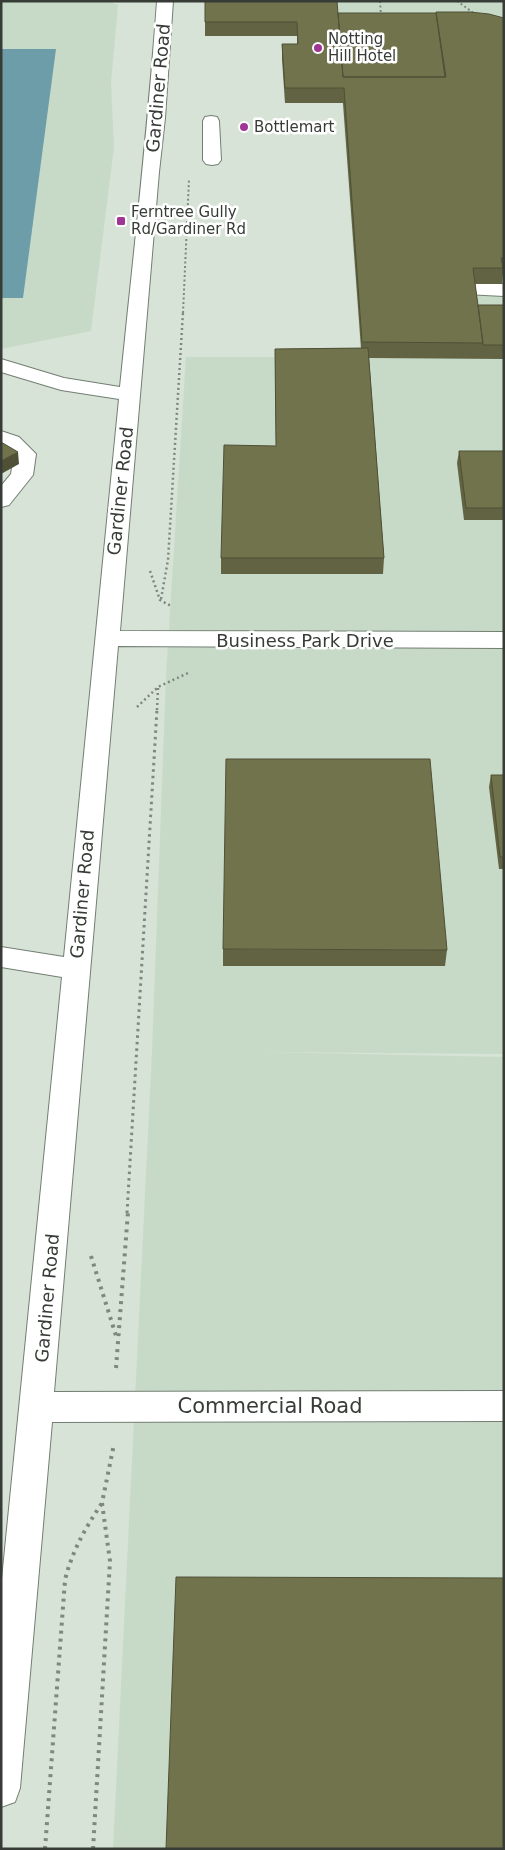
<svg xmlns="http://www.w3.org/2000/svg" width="505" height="1850" font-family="'DejaVu Sans',sans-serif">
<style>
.built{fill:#c7dac8}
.water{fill:#6c9da9}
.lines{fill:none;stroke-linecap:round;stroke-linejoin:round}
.minor-casing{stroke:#737e73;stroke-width:2}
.path-far3{stroke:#7f887f;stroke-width:2;stroke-dasharray:2 2.5;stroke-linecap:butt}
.path-far2{stroke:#7f887f;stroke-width:2.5;stroke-dasharray:2 3;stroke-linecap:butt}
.path-far1{stroke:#7f887f;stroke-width:3;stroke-dasharray:2.5 4;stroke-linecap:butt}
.path{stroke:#7f887f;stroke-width:4;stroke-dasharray:3 5;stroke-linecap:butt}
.minor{fill:#fff;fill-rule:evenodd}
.wall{fill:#616342}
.shaded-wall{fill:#4f5036}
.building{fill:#71734d;stroke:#4f5036}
.poi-dot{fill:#a13595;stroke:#fff;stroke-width:2}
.labels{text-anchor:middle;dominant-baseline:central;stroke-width:5;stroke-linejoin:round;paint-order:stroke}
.far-poi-label{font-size:15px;fill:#373c37;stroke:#fff;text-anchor:start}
.street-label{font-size:18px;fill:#373c37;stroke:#fff}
.near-street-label{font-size:21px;fill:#373c37;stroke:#fff}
</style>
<rect width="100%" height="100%" fill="#d6e3d6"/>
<path class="built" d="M1,1H108L118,5L111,83L114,147L91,331L1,349Z
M335,1H504V1054L263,1052L504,1057V1849H113L152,1051L166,677L186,357H361Z"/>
<path class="water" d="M1,49H56L23,298H1Z"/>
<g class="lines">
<defs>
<path id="minor" d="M157,1H173L165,118L159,172L120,631L504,632V648L118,646L54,1392L504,1391V1421L52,1422L20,1788L15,1802L1,1807V1589L62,977L1,967V947L64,957L119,399L61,390L1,372V359L64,378L120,387C133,258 148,130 157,1Z
M211,116L217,117L219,121L221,160L218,164L212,165L206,164L203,160V121L205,117Z
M472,284H504V296L465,294L462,290L465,286Z
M1,431L19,437L36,454L33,475L9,505L1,507V486L11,474L14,455L1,444Z"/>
</defs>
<use href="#minor" class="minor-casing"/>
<path class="path-far3" d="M380,1L381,16
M457,1L475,14
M183,313L189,179"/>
<path class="path-far2" d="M150,571L160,600L171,606
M161,599L168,560L183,312
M137,707L158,687L188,673V671
M157,710L158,688"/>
<path class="path-far1" d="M127,1213L157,709"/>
<path class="path" d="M91,1256L117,1339
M116,1368L128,1212
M45,1849L65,1580C72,1551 86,1527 102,1503
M93,1849L110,1561L102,1503L114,1444"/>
<use href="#minor" class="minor"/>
</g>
<path class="wall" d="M205,1L338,13L504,18V274H503L502,284H475L478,305H504V359L369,358L384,558L383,574H221V558L276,446L275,349L361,348L343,103H285L282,59V44H297V36H205Z
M459,451H504V520H464L457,463Z
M491,775H504V869H499L489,787Z
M223,949L447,950L445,966H223Z"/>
<path class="shaded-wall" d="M18,452L19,464L1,474V461Z"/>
<path class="building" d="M205,1H337L343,77H446L436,12H470L489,14L504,18V258H501L503,268H473L483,343L362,342L344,88H285L282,44H298L297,22H205Z
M338,13H436L445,77H343Z
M478,305H504V345H483Z
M368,348L384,558H221L224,445L276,446L275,349Z
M1,442L18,452L1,461Z
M459,451H504V508H466Z
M226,759H430L447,950L223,949Z
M491,775H504V857H500Z
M176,1577L504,1578V1849H166Z"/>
<g class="poi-dot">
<circle cx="318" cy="48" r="5"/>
<circle cx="244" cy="127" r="5"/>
<rect x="116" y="216" width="10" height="10" rx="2.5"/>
</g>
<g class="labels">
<g class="far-poi-label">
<text x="328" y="39">Notting<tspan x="328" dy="17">Hill Hotel</tspan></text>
<text x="254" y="127">Bottlemart</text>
<text x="131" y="212">Ferntree Gully<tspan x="131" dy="17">Rd/Gardiner Rd</tspan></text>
</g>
<g class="street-label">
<text transform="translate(158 88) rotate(-85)">Gardiner Road</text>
<text transform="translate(120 491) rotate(-84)">Gardiner Road</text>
<text x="305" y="640">Business Park Drive</text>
<text transform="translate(82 894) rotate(-85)">Gardiner Road</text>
<text transform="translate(47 1298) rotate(-85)">Gardiner Road</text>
</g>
<g class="near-street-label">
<text x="270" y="1406">Commercial Road</text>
</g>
</g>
<rect width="505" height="1850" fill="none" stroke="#373c37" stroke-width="5"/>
</svg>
